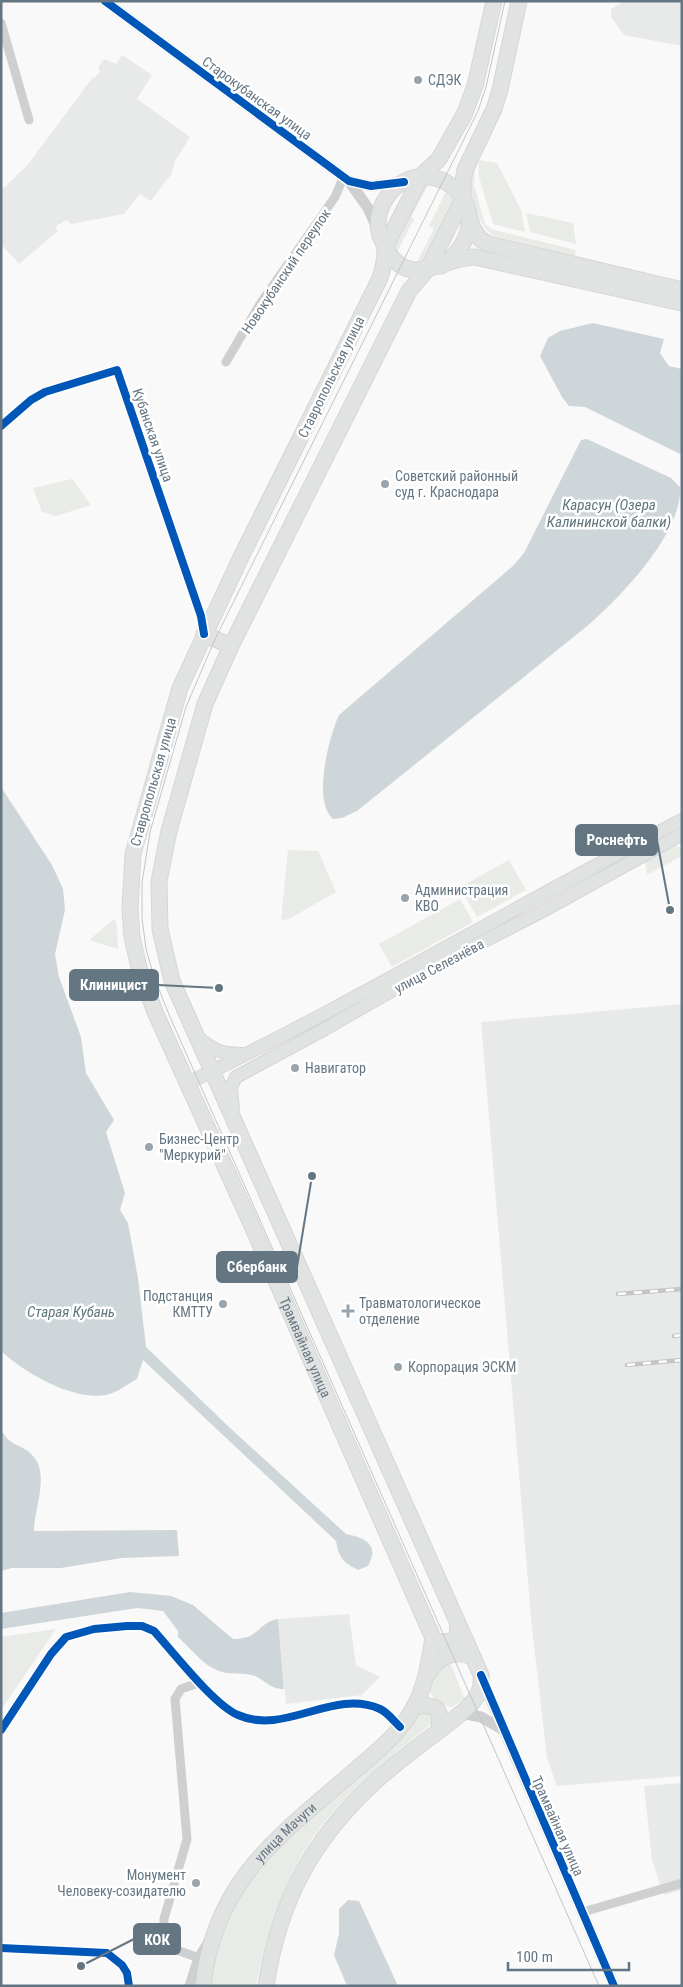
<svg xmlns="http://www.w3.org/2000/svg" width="683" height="1987" font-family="'Roboto Condensed',sans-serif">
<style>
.built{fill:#e8e9e9}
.green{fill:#e8ebe6}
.water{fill:#ced6d9}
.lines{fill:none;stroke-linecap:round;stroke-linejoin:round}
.secondary-casing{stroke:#d5d6d7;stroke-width:14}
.primary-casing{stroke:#d5d6d7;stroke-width:17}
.minor{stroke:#cecfd0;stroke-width:9}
.tertiary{stroke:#cecfd0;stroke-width:11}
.secondary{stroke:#e1e2e2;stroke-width:12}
.primary{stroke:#e1e2e2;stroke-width:15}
.tram{stroke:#c3c5c6;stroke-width:1}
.rail-casing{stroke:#c3c5c6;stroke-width:4.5}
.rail{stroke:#fff;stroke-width:2.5;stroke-dasharray:8;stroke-linecap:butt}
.cycleway-casing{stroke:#fff;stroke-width:11}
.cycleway{stroke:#0057b8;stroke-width:8}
.poi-dot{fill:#99a4ac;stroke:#fff;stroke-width:2}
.labels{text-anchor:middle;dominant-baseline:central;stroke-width:5;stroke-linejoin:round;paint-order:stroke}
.poi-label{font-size:14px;fill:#657683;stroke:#fff;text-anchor:start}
.street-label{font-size:14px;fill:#657683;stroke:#fff}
.water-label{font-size:15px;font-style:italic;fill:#60757c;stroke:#fff}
.leader{fill:none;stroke:#657683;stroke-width:2}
.callout-dot{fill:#657683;stroke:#fff;stroke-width:2}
.callout{fill:#657683;stroke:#657683;stroke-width:2}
.callout-label{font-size:15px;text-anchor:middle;font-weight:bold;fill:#fff}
</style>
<rect width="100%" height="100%" fill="#f9f9f9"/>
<path class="built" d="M625,1H682V46L624,35L611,17V9Z
M122,55L152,75L137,99L190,137L174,163L172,173L151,201L140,194L124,214L71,224L66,220L55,227L58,231L19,264L1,244V191L29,163L93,77L95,78L100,71L98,68L104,59L116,64Z
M682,1004V1776L557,1786L547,1758L532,1628L481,1022Z
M349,1614L356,1665L380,1677L362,1695L286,1704L278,1619Z
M682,1783V1890L664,1895L652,1860L644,1786Z"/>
<path class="green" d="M475,160L474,185L485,224L491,229L576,250L575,256L495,236C479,228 472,201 470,184C469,177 473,167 475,160Z
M479,160L497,163L521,210L525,232L493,224L479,177Z
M420,183H429L411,217L414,219L397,253L391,246Z
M446,191L455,201L425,262H417L434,229L429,226Z
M526,213L573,223L576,244L530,232Z
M72,479L91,505L56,516L42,512L33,488Z
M676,845L682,849V856L647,875L645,861Z
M288,850L318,851L336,892L289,919L281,920Z
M509,860L526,890L477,917L460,887Z
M460,899L473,922L392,967L379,944Z
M114,919L117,925L118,949L89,940Z
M56,1629L1,1710V1637Z
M449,1660L465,1699L452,1707C435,1706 422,1689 434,1674C438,1669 444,1664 449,1660Z
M423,1708L436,1720C401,1749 364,1777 334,1811C289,1860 269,1922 256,1986H210C223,1879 287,1841 361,1776C384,1755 408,1735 423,1708Z"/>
<path class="water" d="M593,323L664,339L660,353L669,366L682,369V455L585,407L569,406L562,397L540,356L548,338L560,331Z
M587,439L671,478L680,487C683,533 619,599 586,627L357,811L342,818L333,819C312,801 329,737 339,715L514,565L524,553L581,440Z
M1,787L52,865L63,889L65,910L55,954L59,977L81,1037L86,1073L114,1120L106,1132L125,1193L120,1210L128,1223L138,1278L146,1347L229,1427L346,1534C365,1538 380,1544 368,1566L358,1570C342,1562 339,1557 336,1541L143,1360L137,1379C128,1384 116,1393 106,1395C73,1401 25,1373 1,1351Z
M1,1429C10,1448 22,1443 33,1456C50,1474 34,1509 34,1531L177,1530L179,1556L122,1558L61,1568H12L1,1571Z
M130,1592L171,1596L193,1605L233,1639C260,1639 257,1623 278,1619L284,1689C271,1689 268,1683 257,1677C245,1671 232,1676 219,1671C204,1666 190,1648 178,1637V1631L163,1611L137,1608L1,1629V1613Z
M348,1900L359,1901L398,1986H347L334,1955L339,1934V1909Z"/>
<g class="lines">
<defs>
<path id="secondary" d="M196,1036C214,1050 219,1054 243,1054
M188,1083C356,1002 516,905 682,820
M233,1110L231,1087L236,1077L325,1029L433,967L541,912L682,834"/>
<g id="primary">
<path d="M519,1L500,90L494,109L465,170L463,181V199L473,228L480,239L489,244L682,290"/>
<path d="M385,247C409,292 441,257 475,257L682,303"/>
<path d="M385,247L422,175L439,159L464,115L475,86L494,1"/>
<path id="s1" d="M441,266C454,257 464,247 468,231C477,194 437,165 405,181C387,190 375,211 379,232C380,238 385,243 385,250C385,260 383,270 379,280L241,557L180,688L133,854L130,909L132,937L139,968L155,1012L252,1226L433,1638L438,1643L452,1641L457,1637L458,1624"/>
<path d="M204,634L231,646"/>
<path d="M428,1674C437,1657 454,1649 473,1657"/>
<path d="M414,1707L424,1705L436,1708L440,1715L439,1730"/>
<path id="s2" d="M203,1986C214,1881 279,1836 352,1773C374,1754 401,1733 414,1707C426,1685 429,1661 433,1638"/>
<path d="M266,1986C279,1900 313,1838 377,1780C397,1762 419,1746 440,1730C453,1719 470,1709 478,1694C482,1687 481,1682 481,1675L172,981L160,929L159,881L169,831L205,704L231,646L409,291L427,270L463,199"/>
</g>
</defs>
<use href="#secondary" class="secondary-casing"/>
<use href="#primary" class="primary-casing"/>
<path class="minor" d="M1,23L29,120
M226,362L260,304L335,197L343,178
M1,426L31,400L45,392L117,370L201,616L204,634
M1,1730L51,1654L66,1637L94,1629L127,1626H142L154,1631C173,1652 214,1705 238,1715C285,1736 333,1688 380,1709C387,1712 394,1721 400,1727
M583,1912L682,1883
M1,1948L107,1953L122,1965L127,1973L129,1986
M199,1958L174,1949L163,1942L164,1919L187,1839L175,1699L181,1689L201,1682"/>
<path class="tertiary" d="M105,1L349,181L371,186L403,182
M349,181L368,208L377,228
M482,1679L614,1986
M461,1713L481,1717L502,1729
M190,1986L199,1958L209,1942"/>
<use href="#secondary" class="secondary"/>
<use href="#primary" class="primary"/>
<path class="tram" d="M505,1L486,87L478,111L215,639L186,707L150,832L142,883V918L146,949L154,977L170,1017L599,1986"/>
<defs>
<path id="rail" d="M618,1294L682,1289
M674,1336L682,1335
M627,1365L682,1360"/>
</defs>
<use href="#rail" class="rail-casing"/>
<use href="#rail" class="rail"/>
<defs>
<path id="cycleway" d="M105,1L349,181L371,186L404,182
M1,426L31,400L45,392L117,370L201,616L204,634
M481,1675L614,1986
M1,1730L51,1654L66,1637L94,1629L127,1626H142L154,1631C173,1652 214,1705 238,1715C285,1736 333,1688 380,1709C387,1712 394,1721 400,1727
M1,1948L107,1953L122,1965L127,1973L129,1986"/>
</defs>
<use href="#cycleway" class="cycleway-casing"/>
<use href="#cycleway" class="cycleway"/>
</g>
<g class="poi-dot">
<circle cx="418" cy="80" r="5"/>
<circle cx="385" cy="484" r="5"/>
<circle cx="405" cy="898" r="5"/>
<circle cx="295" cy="1068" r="5"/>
<circle cx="149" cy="1147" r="5"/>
<circle cx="223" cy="1304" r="5"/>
<path d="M345.5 1303.5h5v5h5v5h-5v5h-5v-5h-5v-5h5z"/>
<circle cx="398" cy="1367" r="5"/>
<circle cx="196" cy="1883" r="5"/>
</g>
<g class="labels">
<g class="poi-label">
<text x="428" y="80">СДЭК</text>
<text x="395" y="476">Советский районный<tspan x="395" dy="16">суд г. Краснодара</tspan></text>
<text x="415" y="890">Администрация<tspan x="415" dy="16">КВО</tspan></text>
<text x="305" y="1068">Навигатор</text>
<text x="159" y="1139">Бизнес-Центр<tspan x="159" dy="16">"Меркурий"</tspan></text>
<text x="213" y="1296" text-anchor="end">Подстанция<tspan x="213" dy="16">КМТТУ</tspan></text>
<text x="359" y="1303">Травматологическое<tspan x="359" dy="16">отделение</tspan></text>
<text x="408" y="1367">Корпорация ЭСКМ</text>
<text x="186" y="1875" text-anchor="end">Монумент<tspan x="186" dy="16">Человеку-созидателю</tspan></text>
</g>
<g class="street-label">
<text transform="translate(257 98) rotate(36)">Старокубанская улица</text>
<text transform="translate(286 271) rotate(-56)">Новокубанский переулок</text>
<text transform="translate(331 377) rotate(-64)">Ставропольская улица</text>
<text transform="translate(153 435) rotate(71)">Кубанская улица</text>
<text transform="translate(153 782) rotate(-74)">Ставропольская улица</text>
<text transform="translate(439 966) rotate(-28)">улица Селезнёва</text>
<text stroke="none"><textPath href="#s1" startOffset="1412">Трамвайная улица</textPath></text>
<text transform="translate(558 1826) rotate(66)">Трамвайная улица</text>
<text stroke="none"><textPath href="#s2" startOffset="179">улица Мачуги</textPath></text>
</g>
<g class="water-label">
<text x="609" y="505">Карасун (Озера<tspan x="609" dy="17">Калининской балки)</tspan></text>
<text x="71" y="1312">Старая Кубань</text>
</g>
</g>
<path class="leader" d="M670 910L657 840M219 988L158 985M312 1176L297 1267M81 1966L134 1939"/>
<g class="callout-dot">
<circle cx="670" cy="910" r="5"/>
<circle cx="219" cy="988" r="5"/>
<circle cx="312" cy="1176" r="5"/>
<circle cx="81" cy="1966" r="5"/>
</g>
<g class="callout">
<rect x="576" y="825" width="81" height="30" rx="5"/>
<rect x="70" y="970" width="88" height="30" rx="5"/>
<rect x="217" y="1252" width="80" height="30" rx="5"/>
<rect x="134" y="1924" width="46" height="30" rx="5"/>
</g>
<g class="callout-label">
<text x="617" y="845">Роснефть</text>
<text x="114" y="990">Клиницист</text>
<text x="257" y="1272">Сбербанк</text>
<text x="157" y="1945">КОК</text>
</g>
<rect width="683" height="1987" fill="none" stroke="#657683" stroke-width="5"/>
<path d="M508 1962v8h121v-8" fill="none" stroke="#657683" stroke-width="2.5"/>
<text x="516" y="1962" font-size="15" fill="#657683" stroke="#ffffff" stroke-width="4" paint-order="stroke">100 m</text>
</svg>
